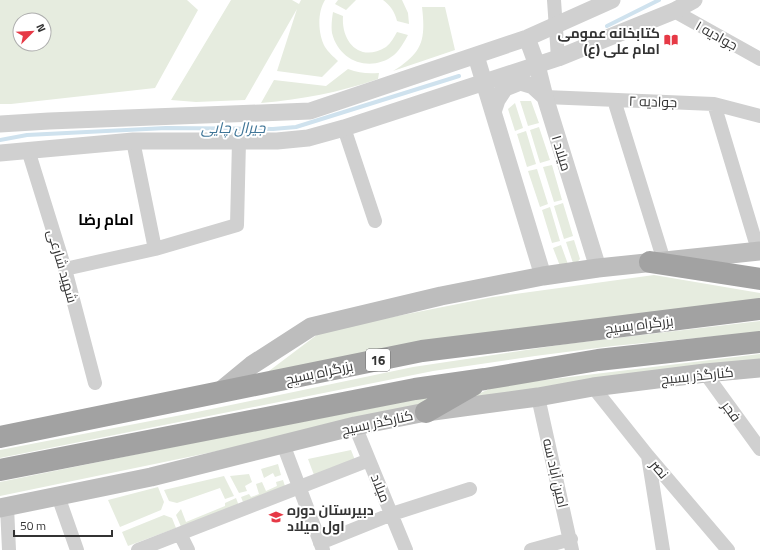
<svg xmlns="http://www.w3.org/2000/svg" width="760" height="550" font-family="'Titillium Web',Cairo,sans-serif">
<style>
.green{fill:#e6ecdf;fill-rule:evenodd}
.lines{fill:none;stroke-linecap:round;stroke-linejoin:round}
.stream{stroke:#cfe2ee;stroke-width:4}
.minor{stroke:#d0d0d0;stroke-width:14}
.tertiary{stroke:#d0d0d0;stroke-width:17}
.secondary{stroke:#bdbdbd;stroke-width:19}
.trunk{stroke:#a2a2a2;stroke-width:22}
.labels{text-anchor:middle;dominant-baseline:central;stroke-width:4;stroke-linejoin:round;paint-order:stroke}
.shield{fill:#fff;stroke:#707070;stroke-width:1}
.shield-label{font-size:13px;font-weight:bold;fill:#333}
.poi-label{font-size:14px;font-weight:bold;fill:#333;stroke:#fff;text-anchor:end}
.street-label{font-size:14px;fill:#333;stroke:#fff}
.water-label{font-size:15px;font-style:italic;fill:#3f7597;stroke:#fff}
.neighbourhood-label{font-size:15px;font-weight:bold;fill:#000;stroke:#fff}
</style>
<rect width="100%" height="100%" fill="#fff"/>
<path class="green" d="M0,0H187L198,10L155,88L11,104H0ZM20,20H44V44H20Z
M231,0H292L299,4L301,0H325C317,13 318,34 325,47C328,52 334,57 338,61L322,77L277,71L297,9L245,100L196,102L171,100Z
M338,0H356L346,10L335,4Z
M383,0H402L408,13L409,24L397,21C395,12 390,5 383,0Z
M422,7H445L455,50L393,71C422,53 426,41 422,7Z
M333,12L343,16C341,42 360,63 386,47C391,43 394,37 397,32L408,35C404,42 400,50 394,55C371,73 339,62 332,33C331,27 332,18 333,12Z
M348,69C359,73 367,74 379,73L378,79C337,93 304,99 261,103L274,80L326,86Z
M520,101H531L539,123L528,126Z
M515,103L523,128L515,131L508,109Z
M539,127L550,160L540,163L530,130Z
M526,131L536,164L527,167L517,134Z
M552,165L562,200L554,202L543,167Z
M537,169L548,204L540,207L528,171Z
M563,203L573,236L564,239L554,206Z
M550,207L560,241L552,243L542,210Z
M574,240L580,259L574,266L566,242Z
M561,245L569,267L560,266L553,248Z
M654,275L760,293V299L261,377L322,331L493,297Z
M760,321V332L613,346L535,356L433,371L0,458V450L197,412L413,367L566,344Z
M760,354V365L456,404L496,386Z
M434,396L406,412L0,496V482L177,446Z
M351,450L355,460L314,475L308,459Z
M278,464L281,475L275,477L273,473L264,478L261,469Z
M249,474L252,482L245,486L247,491L239,493L230,476Z
M224,476L234,496L225,499L220,488L177,503L169,501L164,490Z
M283,480L285,486L243,502L241,497L249,494L251,497L259,494L256,484L262,482L266,491L277,486L276,482Z
M158,487L164,502L161,510L120,527L108,500Z
M236,498L239,506L182,529L176,515L181,509L186,522L225,506V503Z
M164,515L172,518L176,528L128,546L122,532Z"/>
<g class="lines">
<path class="stream" d="M607,26L659,0
M0,140L27,135L166,128L273,129L296,127L459,76"/>
<path class="minor" d="M554,0L558,58
M674,11L760,59
M545,97L714,104L760,116
M614,100L664,261
M714,104L755,240
M344,128L375,221
M133,141L155,249
M28,150L65,269L95,383
M65,269L155,249L237,225L239,141
M705,373L760,449
M593,387L648,456L728,550
M538,397L572,550
M355,426L406,550
M283,444L323,550
M648,456L663,550
M58,496L77,550
M7,507L9,550
M180,534L188,550
M320,543L392,514L470,489
M138,550L369,460
M531,550L571,539"/>
<path class="tertiary" d="M527,38L537,65L545,97L598,268
M476,56L543,276
M493,112L497,100L505,88L520,82L533,86L545,97
M0,124L49,121L310,111L527,38L612,0
M0,153L133,141H277L308,138L344,128L558,58L674,11L694,0"/>
<path class="secondary" d="M218,393L252,365L311,327L441,296L543,276L598,268L760,251
M0,508L151,477L355,426L426,412L538,397L593,387L705,373L760,368"/>
<path class="trunk" d="M650,262L760,279
M426,412L473,385
M0,437L422,351L760,309
M0,470L415,389L485,379L598,360L760,342"/>
</g>
<defs>
<symbol id="library-bare" viewBox="-9 -9 18 18"><path d="M-6-4Q-3-5.5-.7-3.5V5Q-3 3-6 4ZM6-4Q3-5.5 .7-3.5V5Q3 3 6 4Z" fill="#e63946" stroke="#fff" stroke-width="2.5" paint-order="stroke"/></symbol>
<symbol id="school-bare" viewBox="-9 -9 18 18"><path d="M0-5L7-2L0 1L-7-2ZM-4 1L0 2.5L4 1V4Q0 6-4 4Z" fill="#e63946" stroke="#fff" stroke-width="2.5" paint-order="stroke"/></symbol>
</defs>
<g fill-rule="evenodd">
<use href="#library-bare" x="661" y="30" width="20" height="20"/>
<use href="#school-bare" x="266" y="507" width="20" height="20"/>
</g>
<g class="labels">
<rect class="shield" x="366" y="349" width="24" height="22" rx="3"/>
<g class="shield-label">
<text x="378" y="360">16</text>
</g>
<g class="poi-label">
<text x="660" y="32">کتابخانه عمومی<tspan x="660" dy="16">امام علی (ع)</tspan></text>
<text x="287" y="509" text-anchor="start">دبیرستان دوره<tspan x="287" dy="16">اول میلاد</tspan></text>
</g>
<g class="street-label">
<text transform="translate(717 35) rotate(29)">جوادیه ۱</text>
<text transform="translate(653 101) rotate(2)">جوادیه ۲</text>
<text transform="translate(562 153) rotate(73)">میلاد ۱</text>
<text transform="translate(63 266) rotate(74)">شهید شارعی</text>
<text transform="translate(639 324) rotate(-7)">بزرگراه بسیج</text>
<text transform="translate(319 372) rotate(-12)">بزرگراه بسیج</text>
<text transform="translate(697 375) rotate(-6)">کنارگذر بسیج</text>
<text transform="translate(732 411) rotate(54)">فجر</text>
<text transform="translate(377 422) rotate(-12)">کنارگذر بسیج</text>
<text transform="translate(660 469) rotate(50)">نصر</text>
<text transform="translate(556 473) rotate(77)">امین آباد سه</text>
<text transform="translate(381 488) rotate(68)">میلاد</text>
</g>
<g class="water-label">
<text x="233" y="127">جیرال چایی</text>
</g>
<g class="neighbourhood-label">
<text x="106" y="219">امام رضا</text>
</g>
</g>
<g transform="translate(32 32) rotate(66)"><circle r="19" fill="#ffffff" stroke="#adadad"/>
<path d="M0-3L7 15L0 10L-7 15Z" fill="#e63946"/>
<text y="-6" font-size="11" font-weight="bold" text-anchor="middle" fill="#333333">N</text>
</g>
<path d="M14 530v6h98v-6" fill="none" stroke="#333333" stroke-width="2"/>
<text x="20" y="530" font-size="12" fill="#333333" stroke="#ffffff" stroke-width="3" paint-order="stroke">50 m</text>
</svg>
